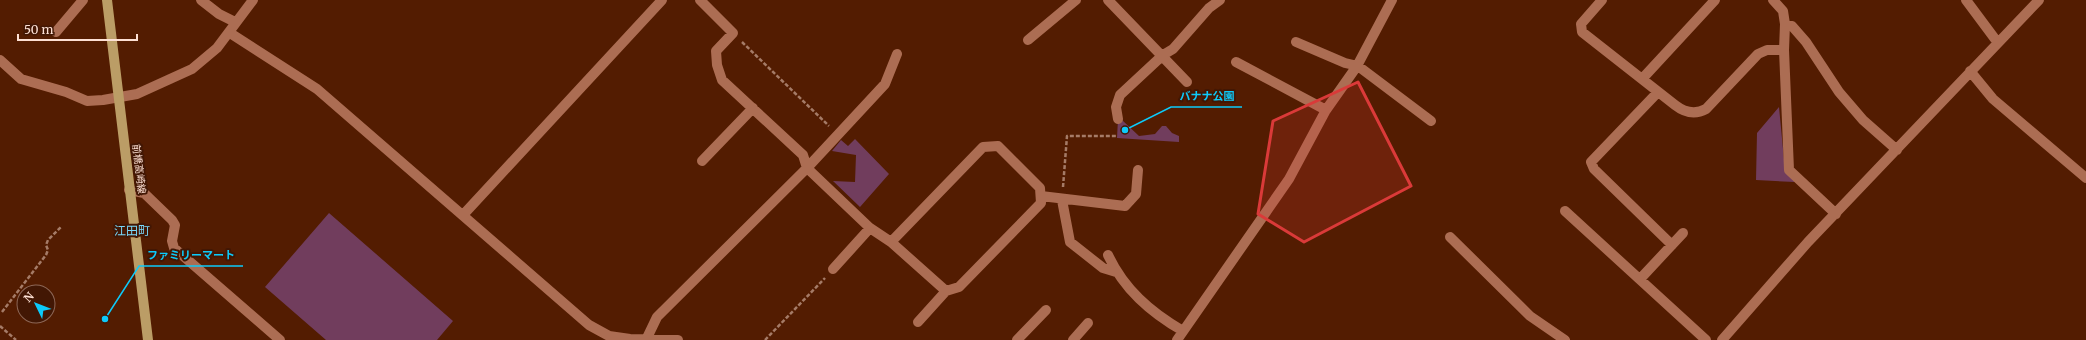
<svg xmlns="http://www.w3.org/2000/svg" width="2086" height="340" font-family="Merriweather,'Noto Sans JP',serif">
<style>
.green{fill:#713d5d}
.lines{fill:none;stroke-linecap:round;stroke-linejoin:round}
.path{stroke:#a57b67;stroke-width:2.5;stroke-dasharray:4 2;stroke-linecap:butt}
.minor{stroke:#ac6d53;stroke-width:10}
.major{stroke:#bb9d66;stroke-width:10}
.marked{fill:#da3a39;fill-opacity:0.2;stroke:#da3a39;stroke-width:3;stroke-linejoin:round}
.labels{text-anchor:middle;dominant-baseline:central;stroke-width:4;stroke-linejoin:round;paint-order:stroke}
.street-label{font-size:10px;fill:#fde0d4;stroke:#421704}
.quarter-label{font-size:12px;fill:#79d6f7;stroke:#421704}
.leader{fill:none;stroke:#0dcafa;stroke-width:1.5}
.callout-dot{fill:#0dcafa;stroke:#421704;stroke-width:1.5}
.callout-label{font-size:11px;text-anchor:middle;font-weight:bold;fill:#0dcafa;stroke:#421704;stroke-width:4;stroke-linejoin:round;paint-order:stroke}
</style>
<rect width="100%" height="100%" fill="#531c01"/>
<path class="green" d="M1779,107L1785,170L1795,182L1756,180L1757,133Z
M1118,119L1122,120L1139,136L1155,134L1162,126H1166L1172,133L1179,136V142L1117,138Z
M855,139L889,174L860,207L833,181L855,182L856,155L832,151L841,140L848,146Z
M329,213L453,321L437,340H326L265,287Z"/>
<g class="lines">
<path class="path" d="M742,42L829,126
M1063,187L1067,136H1117
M2,312L46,255L48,250L46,245L48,240L62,226
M0,326L16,340
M765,340L825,278"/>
<path class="minor" d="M201,0L219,14L235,22
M700,0L733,33L716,51L717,65L722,80L803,155L807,168L870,228L891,242L946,291L959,287L1041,203L1040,188L998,146L983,147L891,242
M1108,0L1187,82
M1602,0L1581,24L1582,32L1675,105C1684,112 1695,115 1706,109L1758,54L1767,50H1784
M1773,0L1783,11L1785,24L1784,50L1789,170L1836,214
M1966,0L1998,43
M1785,24L1792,26L1806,42L1839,92L1863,120L1897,150
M56,32L83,0
M230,33L317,89L589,325L609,336L630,339L678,340
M1028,40L1076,0
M1296,42L1345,63L1358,66L1431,121
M0,60L21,79L66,92L87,101L103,100L137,94L192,69L217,48L253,0
M1236,62L1326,110
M1970,71L1993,99L2086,178
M1642,79L1715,0
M1658,92L1591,162L1594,169L1672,245
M1118,119L1116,107L1120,95L1163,55L1173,49L1209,8L1220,0
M702,161L753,108
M129,190L144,193L172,220L175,225L172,241L174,248L280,340
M1041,196L1125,206L1136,194L1138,170
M1062,200L1070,242L1103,268L1116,272
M1565,211L1706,340
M463,215L662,0
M1450,237L1530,316L1565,340
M1108,255C1124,289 1150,312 1183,331
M833,269L870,228
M1641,278L1683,233
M918,322L946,291
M646,340L657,317L807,168L885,84L897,54
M1017,340L1046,310
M1073,340L1088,323
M1177,340L1289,179L1326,110L1357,66L1392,0
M1722,340L1808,242L2039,0"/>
<path class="major" d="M107,0L148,340"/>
</g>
<path class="marked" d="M1358,82L1411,186L1304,242L1258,214L1273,121Z"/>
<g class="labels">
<g class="street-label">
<text transform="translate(139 169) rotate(83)">前橋高崎線</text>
</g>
<g class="quarter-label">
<text x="132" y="230">江田町</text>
</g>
</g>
<path class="leader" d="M1125 130L1171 107H1242M105 319L139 266H243"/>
<g class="callout-dot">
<circle cx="1125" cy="130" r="4"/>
<circle cx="105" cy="319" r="4"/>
</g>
<g class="callout-label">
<text x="1207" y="100">バナナ公園</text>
<text x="191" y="259">ファミリーマート</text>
</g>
<g transform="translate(36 304) rotate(313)"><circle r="19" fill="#421704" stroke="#8d6757"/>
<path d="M0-3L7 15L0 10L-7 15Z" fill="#0dcafa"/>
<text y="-6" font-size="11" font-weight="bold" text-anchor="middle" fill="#fde0d4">N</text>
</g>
<path d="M18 34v6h119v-6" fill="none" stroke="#fde0d4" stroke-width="2"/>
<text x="24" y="34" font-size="12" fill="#fde0d4" stroke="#421704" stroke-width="3" paint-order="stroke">50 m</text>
</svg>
